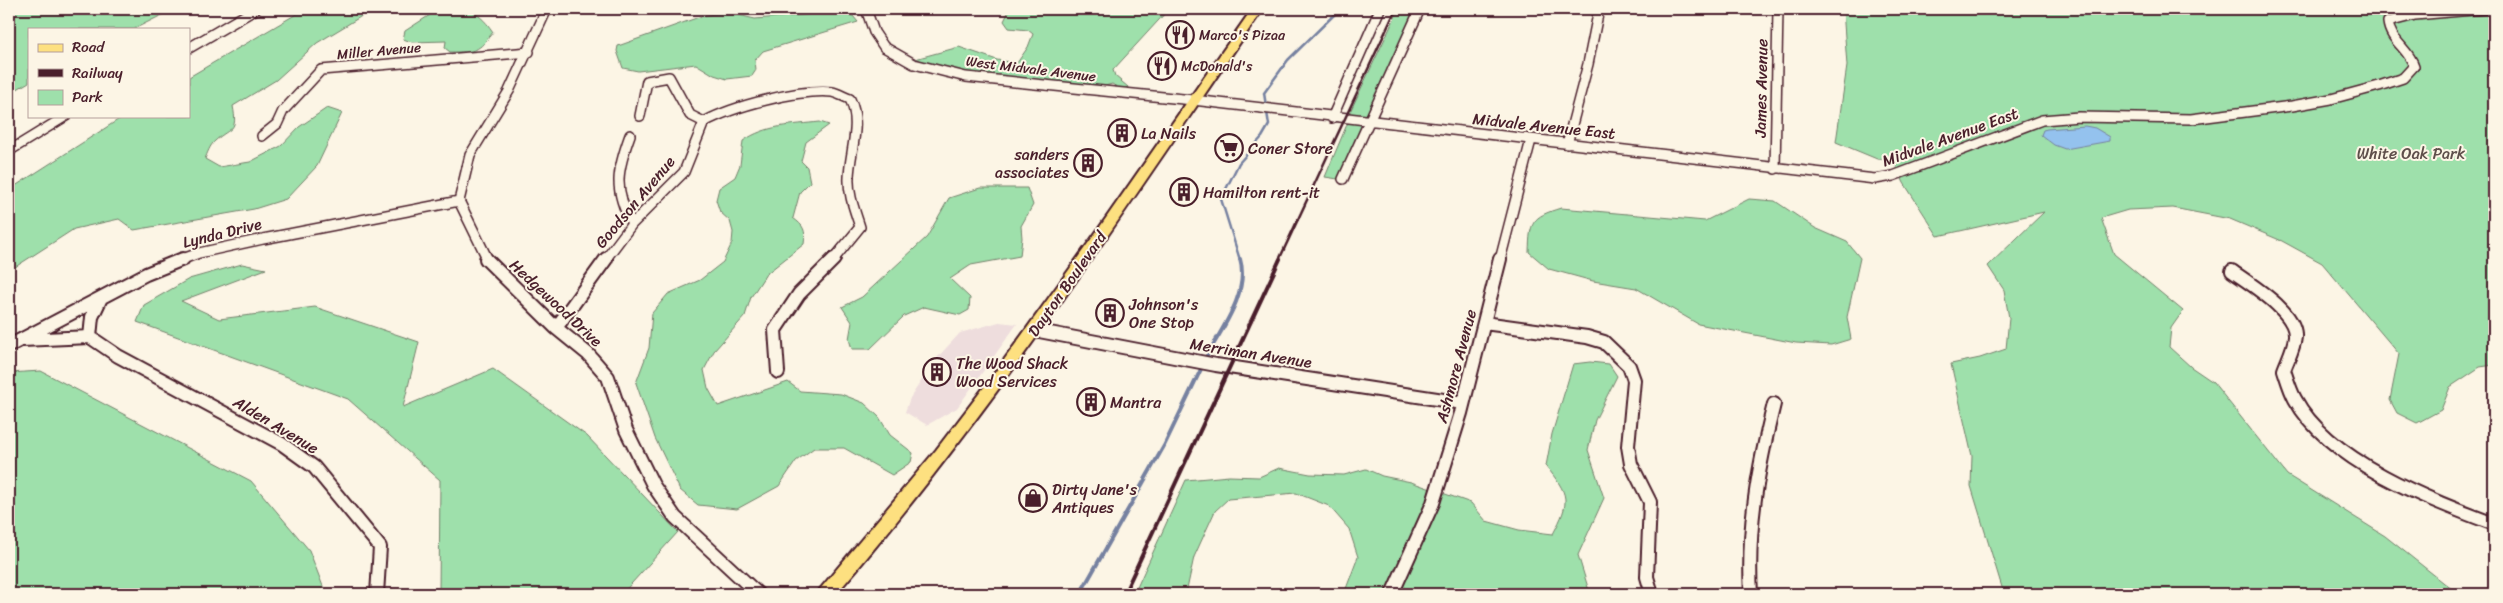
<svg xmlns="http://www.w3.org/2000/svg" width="2503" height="603" font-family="Sriracha,sans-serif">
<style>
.built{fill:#edd}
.green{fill:#9ee0ab;stroke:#74806b}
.water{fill:#94c2ee;stroke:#7681a0}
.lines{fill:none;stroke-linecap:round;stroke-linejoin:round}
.stream-far1{stroke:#7681a0;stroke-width:2.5}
.stream{stroke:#7681a0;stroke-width:4}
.minor-far1-casing{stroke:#4a1f2b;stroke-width:12}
.minor-casing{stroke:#4a1f2b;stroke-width:16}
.major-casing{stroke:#4a1f2b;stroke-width:4}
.minor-far1{stroke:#fcf5e5;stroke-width:9}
.minor{stroke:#fcf5e5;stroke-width:12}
.major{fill:#fde080;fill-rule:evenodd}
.rail-far1{stroke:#4a1f2b;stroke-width:2.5}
.rail{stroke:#4a1f2b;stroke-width:4}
.labels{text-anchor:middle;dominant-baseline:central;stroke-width:4;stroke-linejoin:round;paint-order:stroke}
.far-poi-label{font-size:14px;fill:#4a1f2b;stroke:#fcf5e5;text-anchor:start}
.far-street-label{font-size:14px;fill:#4a1f2b;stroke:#fcf5e5}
.street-label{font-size:16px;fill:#4a1f2b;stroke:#fcf5e5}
.poi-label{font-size:16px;fill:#4a1f2b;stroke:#fcf5e5;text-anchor:start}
.park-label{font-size:16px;fill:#5f4f4b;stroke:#fcf5e5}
</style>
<rect width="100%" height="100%" fill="#fcf5e5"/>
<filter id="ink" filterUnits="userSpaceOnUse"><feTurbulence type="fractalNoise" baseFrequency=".02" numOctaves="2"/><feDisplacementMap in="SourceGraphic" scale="10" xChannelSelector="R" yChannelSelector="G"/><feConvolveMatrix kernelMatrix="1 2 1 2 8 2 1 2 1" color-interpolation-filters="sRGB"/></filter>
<g filter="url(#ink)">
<path class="built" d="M999,322L1017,324L957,408L927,425L905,412L910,398L935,360L960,333Z"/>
<path class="green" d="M9,9H174L134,29H29V82L9,94Z
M305,9H383L370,11L317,43L276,80L233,106C238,133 231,126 215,141C210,145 207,154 205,159L219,167L250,162L281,146L299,127L327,108L342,113L317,166L286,199L254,209L134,230L119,219L74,229L9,271V190L124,116H189V77Z
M435,9C463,9 476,6 493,32C478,52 476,52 450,52L445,48L446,41L412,42L403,39L405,31L433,13Z
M1010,9H1169L1113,70L1115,76L1128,87L1122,90L1112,84L1098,88L958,71L915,59L959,47L997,60L1017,63L1028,47L1033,34L1028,30L1009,28L1004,21Z
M1399,9H1415L1367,118L1348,116Z
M1843,9H2494V365L2480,367L2450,387L2441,410L2417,423L2397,413L2390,400L2399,354L2322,263L2282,241L2230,219L2173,208L2128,210L2101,218L2114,254L2183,311L2171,328L2169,347L2191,367L2213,382L2287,475L2385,536L2458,594H2004L1971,486L1972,456L1951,364L1980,358L2006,349L2009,318L2004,290L1988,266L2044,212L1938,236L1904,183L1893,160L1877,159L1836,142L1847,66Z
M726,12L755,19L840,12L853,16L858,22L763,51L755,60L756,70L752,76L727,79L714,75L696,64L638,71L623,68L617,51L618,46L702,16Z
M820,122L829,125L806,142L801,161L807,167L810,182L800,192L793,218C804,226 806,230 804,244L766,274L751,297L745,316L714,351L704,370L708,388L718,406L788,382L800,391L841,394L864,403L879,417L890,435L913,453L911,462L892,475L844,448H814L796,461L779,486L737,509L698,505L680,490L655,438L636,383L649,348L652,313L668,294L700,280L723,262L732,243L733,232L730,221L720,212L716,200L719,188L735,177L740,165L743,141C766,125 792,125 820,122Z
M1348,122L1364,124L1338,179L1325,177Z
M980,188H1027L1033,205L1021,226L1022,238L1020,256L971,265L950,279L970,298L969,310L960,315L924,307L904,316L870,349H852L849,339L852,322L842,307L862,297L927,237L949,198Z
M1749,199L1775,201L1815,228L1847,242L1860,258L1847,317L1851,339L1831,345L1796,343L1698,324L1636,288L1593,281L1549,269L1529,252C1530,222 1531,217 1561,208L1705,221Z
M242,264L266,269L181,301L219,319L315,307L419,342L403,407L493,369L587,436L678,532L622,594H439L440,480L348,399L137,322L144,305L189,279Z
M1590,362L1609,364L1617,376L1595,420L1588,450L1604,498L1578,555L1590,594H1344L1358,557L1349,529L1329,506L1296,493L1228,499L1215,511L1194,557L1186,594H1134L1186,480L1229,476L1259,477L1279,468L1310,474L1344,475L1366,469L1382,476L1411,482L1471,503L1486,521L1519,530L1553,534C1571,500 1569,495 1546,466L1552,434L1573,364Z
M41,371L251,481L309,550L324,589L308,594H9V373Z"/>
<path class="water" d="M2085,126L2095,128L2110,137V141L2065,149L2054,145L2041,135L2043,130L2047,129Z"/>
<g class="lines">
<path class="stream-far1" d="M1240,260L1221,199L1239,163L1262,137L1269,125L1264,93L1288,60L1340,9"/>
<path class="stream" d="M1205,359C1220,331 1250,293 1240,259
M1080,594L1164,446L1203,365"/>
<defs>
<path id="minor-far1" d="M866,9L874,32L884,47L914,64L966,77L1193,100L1875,179L1893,176L2042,120L2079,117L2191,119L2292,106L2331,99L2379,86L2403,78L2414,66C2409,49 2390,41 2388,22L2415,15L2484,9
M189,48L256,9
M640,116L647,81L669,77L690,115L704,122
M1332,118L1380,9
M630,135C617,171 613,189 632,224
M262,136L277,124L283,111L321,70L529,52
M1567,144L1588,64L1599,9
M9,151L66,116
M1775,169L1778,9
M1343,179L1420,9
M180,260L199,253L263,239L459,201
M488,260L459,201L470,155L509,91L547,9
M605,260L632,224L684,172L704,122C734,106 798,89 832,92C838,93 844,97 850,99C862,124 850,150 849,177C848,194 855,211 860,227L833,260
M1500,260L1531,140"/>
<path id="minor" d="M486,259L556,328L588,354L608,377L626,430L653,485L675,517L758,594
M2232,271C2250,284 2297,312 2295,337C2294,348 2288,359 2284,370C2287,379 2290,390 2295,399C2329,462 2430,500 2494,524
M101,298L92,317L90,337L118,356L282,444L314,467L380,547L377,594
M1484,323L1587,337L1604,342L1629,366L1634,380L1628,446L1631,464L1650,502L1647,577L1652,594
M556,328L606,259
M1034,330L1216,365L1463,403
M22,340L90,337
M9,346L146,274L183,259
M778,372L775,330L799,294L834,259
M1392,594L1433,503L1461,413L1500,259
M1751,594C1747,528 1758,468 1774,404"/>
<path id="major" d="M1252,9H1263C1126,208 994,411 836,594H816L936,450L991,378L1097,231Z"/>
</defs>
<use href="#minor-far1" class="minor-far1-casing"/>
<use href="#minor" class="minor-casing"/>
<use href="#major" class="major-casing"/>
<use href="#minor-far1" class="minor-far1"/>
<use href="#minor" class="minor"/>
<use href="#major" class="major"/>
<path class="rail-far1" d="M1279,260L1396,9"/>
<path class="rail" d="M1124,594L1280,259"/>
</g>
</g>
<defs>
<symbol id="restaurant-ring" viewBox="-11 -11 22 22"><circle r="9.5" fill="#fcf5e5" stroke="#4a1f2b" stroke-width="1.5"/><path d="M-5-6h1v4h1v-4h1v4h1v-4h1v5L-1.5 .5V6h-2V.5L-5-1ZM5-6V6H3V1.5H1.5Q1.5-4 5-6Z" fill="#4a1f2b"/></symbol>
<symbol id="building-ring" viewBox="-11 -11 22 22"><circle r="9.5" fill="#fcf5e5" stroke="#4a1f2b" stroke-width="1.5"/><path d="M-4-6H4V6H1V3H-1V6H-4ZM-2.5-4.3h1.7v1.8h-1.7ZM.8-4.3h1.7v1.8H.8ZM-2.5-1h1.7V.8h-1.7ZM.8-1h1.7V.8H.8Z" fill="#4a1f2b"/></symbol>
<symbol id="supermarket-ring" viewBox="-11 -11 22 22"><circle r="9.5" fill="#fcf5e5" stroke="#4a1f2b" stroke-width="1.5"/><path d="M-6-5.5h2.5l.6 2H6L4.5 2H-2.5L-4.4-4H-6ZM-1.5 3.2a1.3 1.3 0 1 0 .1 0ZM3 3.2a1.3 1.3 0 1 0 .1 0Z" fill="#4a1f2b"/></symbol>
<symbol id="shop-ring" viewBox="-11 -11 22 22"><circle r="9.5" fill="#fcf5e5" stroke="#4a1f2b" stroke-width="1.5"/><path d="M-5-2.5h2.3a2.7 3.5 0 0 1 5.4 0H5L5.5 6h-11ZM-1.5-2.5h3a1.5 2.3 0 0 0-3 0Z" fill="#4a1f2b"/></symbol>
</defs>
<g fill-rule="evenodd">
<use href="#restaurant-ring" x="1164" y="19" width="32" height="32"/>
<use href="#restaurant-ring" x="1146" y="50" width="32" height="32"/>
<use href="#building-ring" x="1106" y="117" width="32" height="32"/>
<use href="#supermarket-ring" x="1213" y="132" width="32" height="32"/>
<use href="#building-ring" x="1072" y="147" width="32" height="32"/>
<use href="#building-ring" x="1168" y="176" width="32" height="32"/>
<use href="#building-ring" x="1094" y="297" width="32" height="32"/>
<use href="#building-ring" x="921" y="356" width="32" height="32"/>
<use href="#building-ring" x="1075" y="386" width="32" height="32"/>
<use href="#shop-ring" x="1017" y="482" width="32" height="32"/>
</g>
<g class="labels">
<g class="far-poi-label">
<text x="1199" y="35">Marco's Pizaa</text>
<text x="1181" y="66">McDonald's</text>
</g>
<g class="far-street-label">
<text transform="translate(379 51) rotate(-5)">Miller Avenue</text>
<text transform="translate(1031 69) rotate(7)">West Midvale Avenue</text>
</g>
<g class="street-label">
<text transform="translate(1761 88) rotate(-89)">James Avenue</text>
<text transform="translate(1544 126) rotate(6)">Midvale Avenue East</text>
<text transform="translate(1950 137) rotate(-20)">Midvale Avenue East</text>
<text transform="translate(635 202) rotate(-50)">Goodson Avenue</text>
<text transform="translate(222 233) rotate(-14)">Lynda Drive</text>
<text transform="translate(1067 284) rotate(-55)">Dayton Boulevard</text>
<text transform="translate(556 303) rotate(43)">Hedgewood Drive</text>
<text transform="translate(1251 353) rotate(9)">Merriman Avenue</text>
<text transform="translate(1456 366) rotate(-75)">Ashmore Avenue</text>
<text transform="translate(276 425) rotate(31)">Alden Avenue</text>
</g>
<g class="poi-label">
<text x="1141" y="133">La Nails</text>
<text x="1248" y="148">Coner Store</text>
<text x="1069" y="154" text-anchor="end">sanders<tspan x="1069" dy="18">associates</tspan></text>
<text x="1203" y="192">Hamilton rent-it</text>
<text x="1129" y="304">Johnson's<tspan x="1129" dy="18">One Stop</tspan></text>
<text x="956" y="363">The Wood Shack<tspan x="956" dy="18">Wood Services</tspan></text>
<text x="1110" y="402">Mantra</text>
<text x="1052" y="489">Dirty Jane's<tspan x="1052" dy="18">Antiques</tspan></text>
</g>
<g class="park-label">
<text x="2411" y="153">White Oak Park</text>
</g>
</g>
<rect width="2503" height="603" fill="none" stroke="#fcf5e5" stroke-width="30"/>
<rect x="15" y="15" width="2473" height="573" fill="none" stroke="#4a1f2b" stroke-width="2" filter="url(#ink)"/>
<rect x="28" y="28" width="162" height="90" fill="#fcf5e5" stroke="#b59f9b"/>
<rect x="38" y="44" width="25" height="8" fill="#fde080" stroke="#b59f9b"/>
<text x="72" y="52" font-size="15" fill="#4a1f2b">Road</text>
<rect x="38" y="69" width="25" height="8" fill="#4a1f2b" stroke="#b59f9b"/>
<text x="72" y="78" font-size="15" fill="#4a1f2b">Railway</text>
<rect x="38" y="90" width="25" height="15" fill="#9ee0ab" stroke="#b59f9b"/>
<text x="72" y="102" font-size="15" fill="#4a1f2b">Park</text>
</svg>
